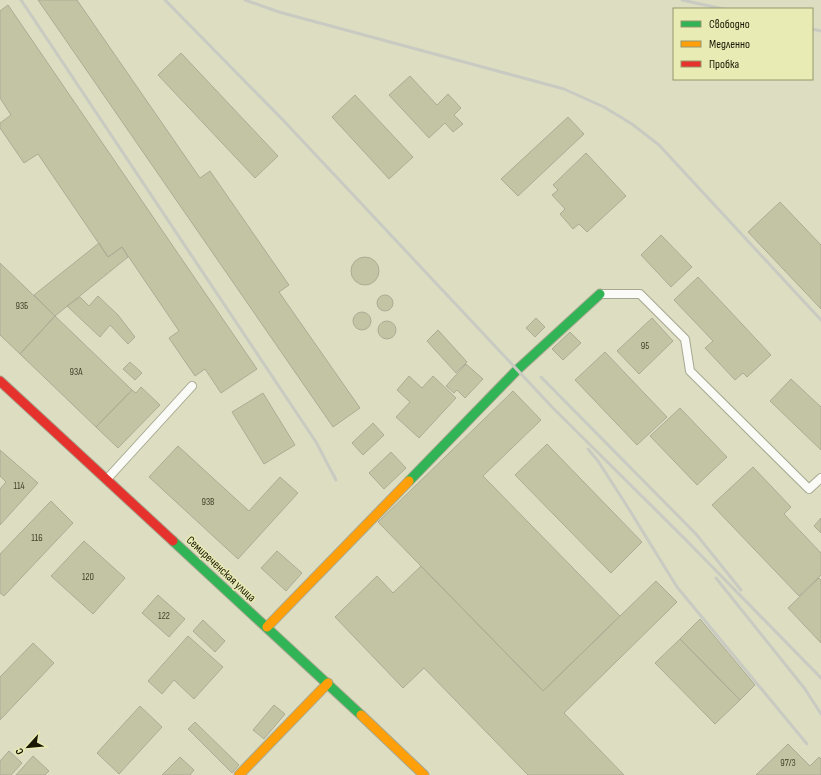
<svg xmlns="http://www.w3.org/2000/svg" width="821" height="775" font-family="'Sofia Sans Condensed',sans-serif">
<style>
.building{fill:#c3c4a4;stroke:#acac96}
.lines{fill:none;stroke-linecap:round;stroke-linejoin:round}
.lane-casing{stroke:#a7a891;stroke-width:10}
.fast-casing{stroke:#a7a891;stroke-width:11}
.slow-casing{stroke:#a7a891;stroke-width:11}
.jam-casing{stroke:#a7a891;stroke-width:11}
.lane{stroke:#fafaf6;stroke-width:8}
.fast{stroke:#30b455;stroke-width:9}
.slow{stroke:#ff9f0a;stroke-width:9}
.jam{stroke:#e5322d;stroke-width:9}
.rail{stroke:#c9cac1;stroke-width:3}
.labels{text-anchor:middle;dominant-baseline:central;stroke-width:3;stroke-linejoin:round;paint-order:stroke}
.number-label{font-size:10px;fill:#43432c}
.street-label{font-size:12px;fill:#181804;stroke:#e9ebb4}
</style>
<rect width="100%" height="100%" fill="#dddec1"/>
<path class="building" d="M38,0H77L200,178L210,171L289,285L279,292L360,408L333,427Z
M8,5L257,369L221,393L205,369L195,376L169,338L179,331L122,247L108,257L38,154L24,163L0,128V123L11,115L0,98V11Z
M181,53L278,156L255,178L158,75Z
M410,76L437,105L448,94L461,108L454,115L463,124L453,132L445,123L429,138L389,95Z
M355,95L413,157L389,179L332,117Z
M568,117L584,134L518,196L501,179Z
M586,153L626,196L587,232L579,224L573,229L560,214L565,209L552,195L558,190L553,185Z
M780,202L821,245V309L748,232Z
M661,235L692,267L671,287L641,255Z
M99,243L108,257L122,247L128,257L55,316L34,295Z
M351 271a14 14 0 1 1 28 0a14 14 0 1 1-28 0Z
M0,263L55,316L20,354L0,335Z
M698,277L771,355L747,377L743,373L735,380L705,348L713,341L674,300Z
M377 303a8 8 0 1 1 16 0a8 8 0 1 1-16 0Z
M98,296L118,315L135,337L128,344L110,325L100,337L67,306L80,297L89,306Z
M353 321a9 9 0 1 1 18 0a9 9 0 1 1-18 0Z
M55,316L132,390L96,427L20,354Z
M536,318L545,327L535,337L526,328Z
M652,318L673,341L639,374L617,351Z
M378 330a9 9 0 1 1 18 0a9 9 0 1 1-18 0Z
M438,330L467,362L456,373L427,341Z
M570,332L581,343L563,360L552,349Z
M605,352L667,417L637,445L575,380Z
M130,362L142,373L135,380L123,369Z
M466,364L483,379L465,398L457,390L454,393L446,386Z
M409,376L422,388L433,376L456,398L419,438L396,417L410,402L397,390Z
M791,379L821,407V450L770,401Z
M141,387L160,405L118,448L96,427L132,390L136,393Z
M513,391L541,420L483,476L620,616L543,691L378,522Z
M263,393L295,445L264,464L232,412Z
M680,408L727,457L697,485L650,436Z
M373,423L384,435L363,455L352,443Z
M547,444L642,542L611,573L515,475Z
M178,446L249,511L280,477L298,493L238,559L149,477Z
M0,450L38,483L0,525V489L6,482L0,476Z
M391,452L406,468L384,489L369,473Z
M753,467L791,507L784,514L821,553V575L799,596L712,505Z
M51,501L73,523L4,596L0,593V554Z
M821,518V533L814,526Z
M84,541L125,578L93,614L51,576Z
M277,551L302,573L286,591L261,568Z
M421,566L543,691L656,581L677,602L564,713L624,775H528L424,668L403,688L335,617L377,576L393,593Z
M819,578L821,580V643L788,608Z
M158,595L185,619L169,637L142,613Z
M700,619L755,685L740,700L680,639Z
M203,620L225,641L215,652L193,631Z
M188,636L223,667L194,699L174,680L162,694L148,681Z
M680,639L740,700L715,724L655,663Z
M33,643L54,663L0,720V677Z
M274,705L285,714L264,739L253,730Z
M140,706L162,727L119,774L97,753Z
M195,722L239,765L232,773L188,729Z
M788,744L810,766L819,757L821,759V775H756Z
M9,751L22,763L11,775H0V761Z
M33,756L49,771L45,775H16Z
M180,757L194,770L190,775H162Z"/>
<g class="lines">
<defs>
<path id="lane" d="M601,294H640L685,339L690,371L809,489L821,478
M107,479L192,386"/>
<path id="fast" d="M409,481L517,370L600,294
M173,541L361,715"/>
<path id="slow" d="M267,627L409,481
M361,715L424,775
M239,775L328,683"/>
<path id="jam" d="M0,381L173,541"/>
</defs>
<use href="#lane" class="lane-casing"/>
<use href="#fast" class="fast-casing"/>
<use href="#slow" class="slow-casing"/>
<use href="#jam" class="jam-casing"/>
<use href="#lane" class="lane"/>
<use href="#fast" class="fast"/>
<use href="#slow" class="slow"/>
<use href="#jam" class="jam"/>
<path class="rail" d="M21,0L316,442L336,480
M165,0L283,120L553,408L686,540L821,678
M245,0L279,12L564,89L604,107L632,124L659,145L821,320
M682,0L723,9
M812,29L821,31
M541,377L696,534L741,590
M588,449L598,461L627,506L677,587L807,744
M716,578L805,689L821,714"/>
</g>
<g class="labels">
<g class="number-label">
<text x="22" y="306">93Б</text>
<text x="645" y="346">95</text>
<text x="76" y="372">93А</text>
<text x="19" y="486">114</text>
<text x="208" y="502">93В</text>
<text x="37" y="538">116</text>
<text x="88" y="577">120</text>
<text x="164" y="616">122</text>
<text x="788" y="763">97/3</text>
</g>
<g class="street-label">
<text transform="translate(221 569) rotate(43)">Семиреченская улица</text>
</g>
</g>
<rect x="673" y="8" width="140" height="72" fill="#e9ebb4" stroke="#95976e"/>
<rect x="681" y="21" width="20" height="6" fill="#30b455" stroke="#95976e"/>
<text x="709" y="28" font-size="12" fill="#181804">Свободно</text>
<rect x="681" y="41" width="20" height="6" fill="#ff9f0a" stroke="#95976e"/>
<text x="709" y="48" font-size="12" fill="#181804">Медленно</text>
<rect x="681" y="61" width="20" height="6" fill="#e5322d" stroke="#95976e"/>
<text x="709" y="68" font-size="12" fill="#181804">Пробка</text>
<g transform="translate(28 747) rotate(243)" stroke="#e9ebb4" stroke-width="3" paint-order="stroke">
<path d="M0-3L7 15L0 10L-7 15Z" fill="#181804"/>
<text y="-6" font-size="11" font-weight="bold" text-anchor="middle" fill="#181804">С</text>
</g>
</svg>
